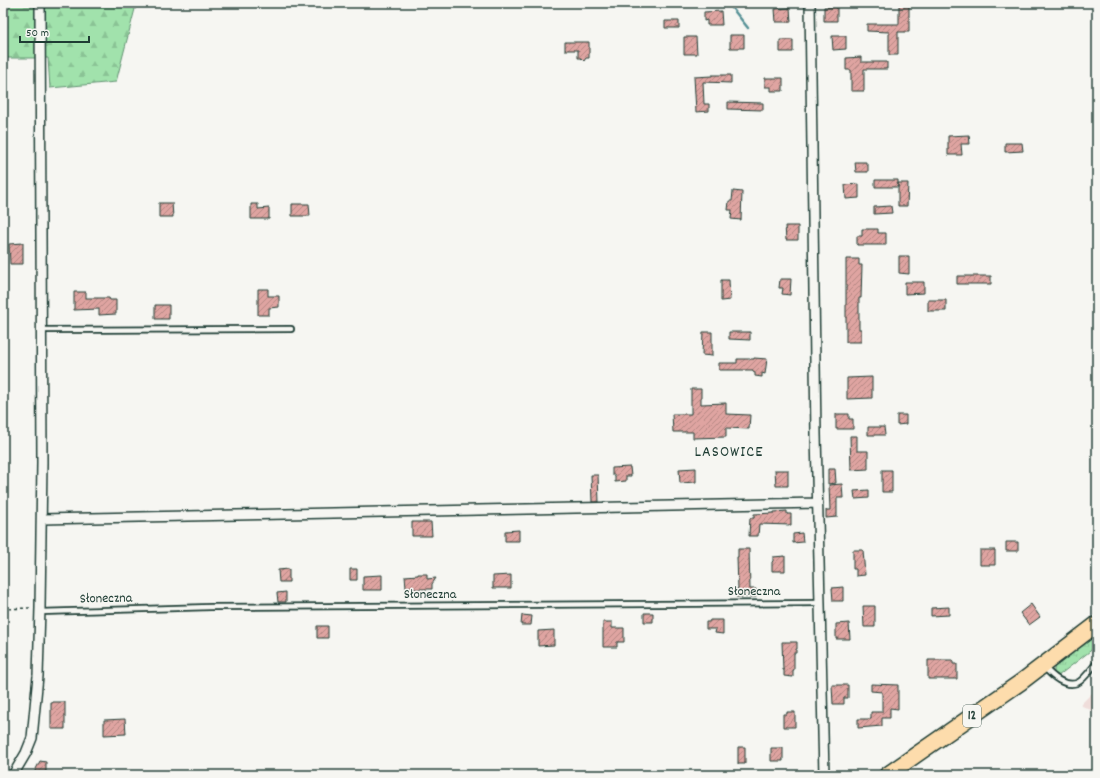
<svg xmlns="http://www.w3.org/2000/svg" width="1100" height="778" font-family="Dekko,sans-serif">
<style>
.built{fill:#efddda}
.grass{fill:url(#grass-tufts);stroke:#609070}
.forest{fill:url(#forest-firs);stroke:#609070}
.lines{fill:none;stroke-linecap:round;stroke-linejoin:round}
.stream{stroke:#569196;stroke-width:2.5}
.building{fill:url(#building-hatch);stroke:#1f3d34}
.service-casing{stroke:#1f3d34;stroke-width:8}
.minor-casing{stroke:#1f3d34;stroke-width:12}
.primary-casing{stroke:#1f3d34;stroke-width:18}
.path{stroke:#1f3d34;stroke-width:1.5;stroke-dasharray:3 3;stroke-linecap:butt}
.service{stroke:#f6f6f2;stroke-width:4.5}
.minor{stroke:#f6f6f2;stroke-width:9}
.primary{stroke:#fddcac;stroke-width:15}
.labels{text-anchor:middle;dominant-baseline:central;stroke-width:3;stroke-linejoin:round;paint-order:stroke}
.shield{fill:#f6f6f2;stroke:#60746d;stroke-width:1}
.shield-label{font-size:13px;font-weight:bold;fill:#1f3d34}
.street-label{font-size:14px;fill:#1f3d34;stroke:#f6f6f2}
.quarter-label{font-size:16px;letter-spacing:1px;fill:#1f3d34;stroke:#f6f6f2}
</style>
<defs>
<pattern id="grass-tufts" width="24" height="20" patternUnits="userSpaceOnUse"><rect width="24" height="20" fill="#a1e2ac"/><path d="M3 7l-1-3M5 7V3M7 7l1-3M15 17l-1-3M17 17v-4M19 17l1-3" fill="none" stroke="#8ac395"/></pattern>
<pattern id="forest-firs" width="22" height="20" patternUnits="userSpaceOnUse"><rect width="22" height="20" fill="#a1e2ac"/><path d="M5 1l3.5 6h-7zM16 11l3.5 6h-7z" fill="#8ac395"/></pattern>
<pattern id="building-hatch" width="6" height="6" patternUnits="userSpaceOnUse"><rect width="6" height="6" fill="#dfa4a1"/><path d="M-1 1l2-2M0 6l6-6M5 7l2-2" fill="none" stroke="#b48784"/></pattern>
</defs>
<rect width="100%" height="100%" fill="#f6f6f2"/>
<filter id="ink" filterUnits="userSpaceOnUse"><feTurbulence type="fractalNoise" baseFrequency=".025" numOctaves="2"/><feDisplacementMap in="SourceGraphic" scale="8" xChannelSelector="R" yChannelSelector="G"/><feConvolveMatrix kernelMatrix="1 2 1 2 8 2 1 2 1" color-interpolation-filters="sRGB"/></filter>
<g filter="url(#ink)">
<path class="built" d="M1097,688V713L1080,705Z"/>
<path class="grass" d="M1095,634H1097V644L1094,648L1058,676L1054,673V669L1055,666Z"/>
<path class="forest" d="M3,3H141L136,5L116,82L50,88L48,58H3Z"/>
<g class="lines">
<path class="stream" d="M728,3L748,28"/>
</g>
<path class="building" d="M899,4H909V32H898V55H889V32L867,31V24H899Z
M824,7H837V21H824Z
M790,8L791,22H776L775,9Z
M721,11L722,25H707V20L704,21V12Z
M665,21H679V28H665Z
M730,35H744V48H730Z
M832,36H846V49L833,50Z
M684,37H696L697,54H684Z
M780,40H793V52H780Z
M565,42H589V58H586L584,61L581,58H578V50H565Z
M861,57V62H887V69H864V91H851V70H846V58Z
M712,75H731V83L703,82L704,104H709V111L696,112L694,77L712,76Z
M765,78H783V91H771V87H765Z
M728,102L763,103V110L728,109Z
M969,135L970,144H961L962,155H948V136Z
M1005,143H1022L1023,151L1005,152Z
M855,162H866V165H868V172H856Z
M875,180H898V187H875Z
M898,183H908L907,206H898Z
M859,184V198L846,199L845,185Z
M733,191L742,192L741,220L731,219L732,210H728L729,201H732Z
M159,203H172L173,217H159Z
M251,204H258V209L269,208V219H251Z
M292,204H309L310,216H292Z
M891,206L892,213L874,214V207Z
M785,226H798V240H786Z
M862,229H878V233H886V245H857V236H862Z
M23,243V264H10L9,244Z
M899,256H909V274L899,273Z
M846,259H859V265H862L861,298H859V329H861V342H846Z
M957,276H991V284H957Z
M780,279H791L790,295L782,294L783,288H779Z
M721,280H729L730,300L721,301Z
M905,282H924V293L905,294Z
M258,289H268V296H279V307L269,308V315H258Z
M74,292H86V298H109L110,300H116V314L99,315V309L74,310Z
M928,300H946V311H928Z
M155,305H169V319H155Z
M703,332H712V356L702,355Z
M729,332H750V340L729,339Z
M754,358L767,359L765,374L762,373V377L755,376V373L753,372V370H719V363H737V359H754Z
M872,377V398L847,399V378Z
M691,389H701V404L726,403V414L750,415L749,429L726,428V437L693,438V432H673L672,414H691Z
M836,414H849V419H853V429H836Z
M897,415H906V424L897,425Z
M868,427H884L885,435H868Z
M850,436H857V451H868V469L851,470Z
M630,467L631,476H626V481L615,482V475H612V468Z
M696,468V482L680,483L679,469Z
M828,469H835L836,483L828,484Z
M775,470H788V486H776Z
M882,470H892V492H882Z
M591,475H598L599,502H592Z
M842,484L843,498H837V517L826,518V510H830L829,485Z
M869,490V498L855,499L854,491Z
M787,511V514H791V525L759,524L758,536H749L750,518H754V514L774,513V512Z
M412,522H431L432,536H412Z
M519,530V541H505V531Z
M802,533L803,542L793,543V534Z
M1006,542H1018V551H1006Z
M738,549H749L750,589H756V597H736L735,589H738L737,557H738Z
M853,550H863L865,575L856,576V569H853Z
M980,550H995V565H980Z
M785,556V571H772V562L773,561V557Z
M289,569V582H279L278,570Z
M350,569H357V580H350Z
M418,574H427V579L436,578L432,584V589H414V588H406L405,576L418,575Z
M382,575V590H363V576Z
M511,575V588H493V576Z
M843,587V601H833L832,588Z
M286,592V602H278L277,593Z
M1031,604L1040,617L1029,625L1020,613Z
M863,606H875V627H864Z
M949,607V615L931,616V608Z
M644,613H653V622H644Z
M522,615L532,616L531,625H521Z
M710,620H723V634L715,633L716,629H706V622H709Z
M603,622H612V628H624V642H617V647H603Z
M849,623L850,639H836V624Z
M317,626H328V638H317Z
M554,630V645L538,646V631Z
M782,642H797V649H796V653H794V670H793V677L784,676V670H783Z
M928,660H953V664H957V679H928Z
M871,684L898,685V709L890,708V718H882V726L858,728V719H871V712H882V692L871,691Z
M832,685H848V698H844V704H833Z
M51,702H65V729H51Z
M787,712H795V727H783V714H787Z
M125,719L126,734L104,735V720Z
M738,747H745V764H738Z
M771,748H783V761H771Z
M40,761L46,762V775H33Z"/>
<g class="lines">
<defs>
<path id="service" d="M41,330L291,329
M40,612L211,607L821,603
M1045,668C1052,676 1064,687 1077,683C1084,680 1092,668 1097,662"/>
<path id="minor" d="M810,3L816,434L824,775
M42,519L818,503
M13,775L26,753L32,738L38,676L40,608L42,462L40,3"/>
<path id="primary" d="M887,775L1021,682L1097,624"/>
</defs>
<use href="#service" class="service-casing"/>
<use href="#minor" class="minor-casing"/>
<use href="#primary" class="primary-casing"/>
<path class="path" d="M3,609L30,608"/>
<use href="#service" class="service"/>
<use href="#minor" class="minor"/>
<use href="#primary" class="primary"/>
</g>
</g>
<g class="labels">
<rect class="shield" x="963" y="705" width="18" height="22" rx="3"/>
<g class="shield-label">
<text x="972" y="716">12</text>
</g>
<g class="street-label">
<text x="754" y="592">Słoneczna</text>
<text x="430" y="595">Słoneczna</text>
<text transform="translate(106 599) rotate(-1)">Słoneczna</text>
</g>
<g class="quarter-label">
<text x="729" y="452">LASOWICE</text>
</g>
</g>
<rect width="1100" height="778" fill="none" stroke="#f6f6f2" stroke-width="16"/>
<rect x="8" y="8" width="1084" height="762" fill="none" stroke="#1f3d34" stroke-width="1.5" filter="url(#ink)"/>
<path d="M20 36v6h69v-6" fill="none" stroke="#1f3d34" stroke-width="2"/>
<text x="26" y="36" font-size="12" fill="#1f3d34" stroke="#f6f6f2" stroke-width="3" paint-order="stroke">50 m</text>
</svg>
